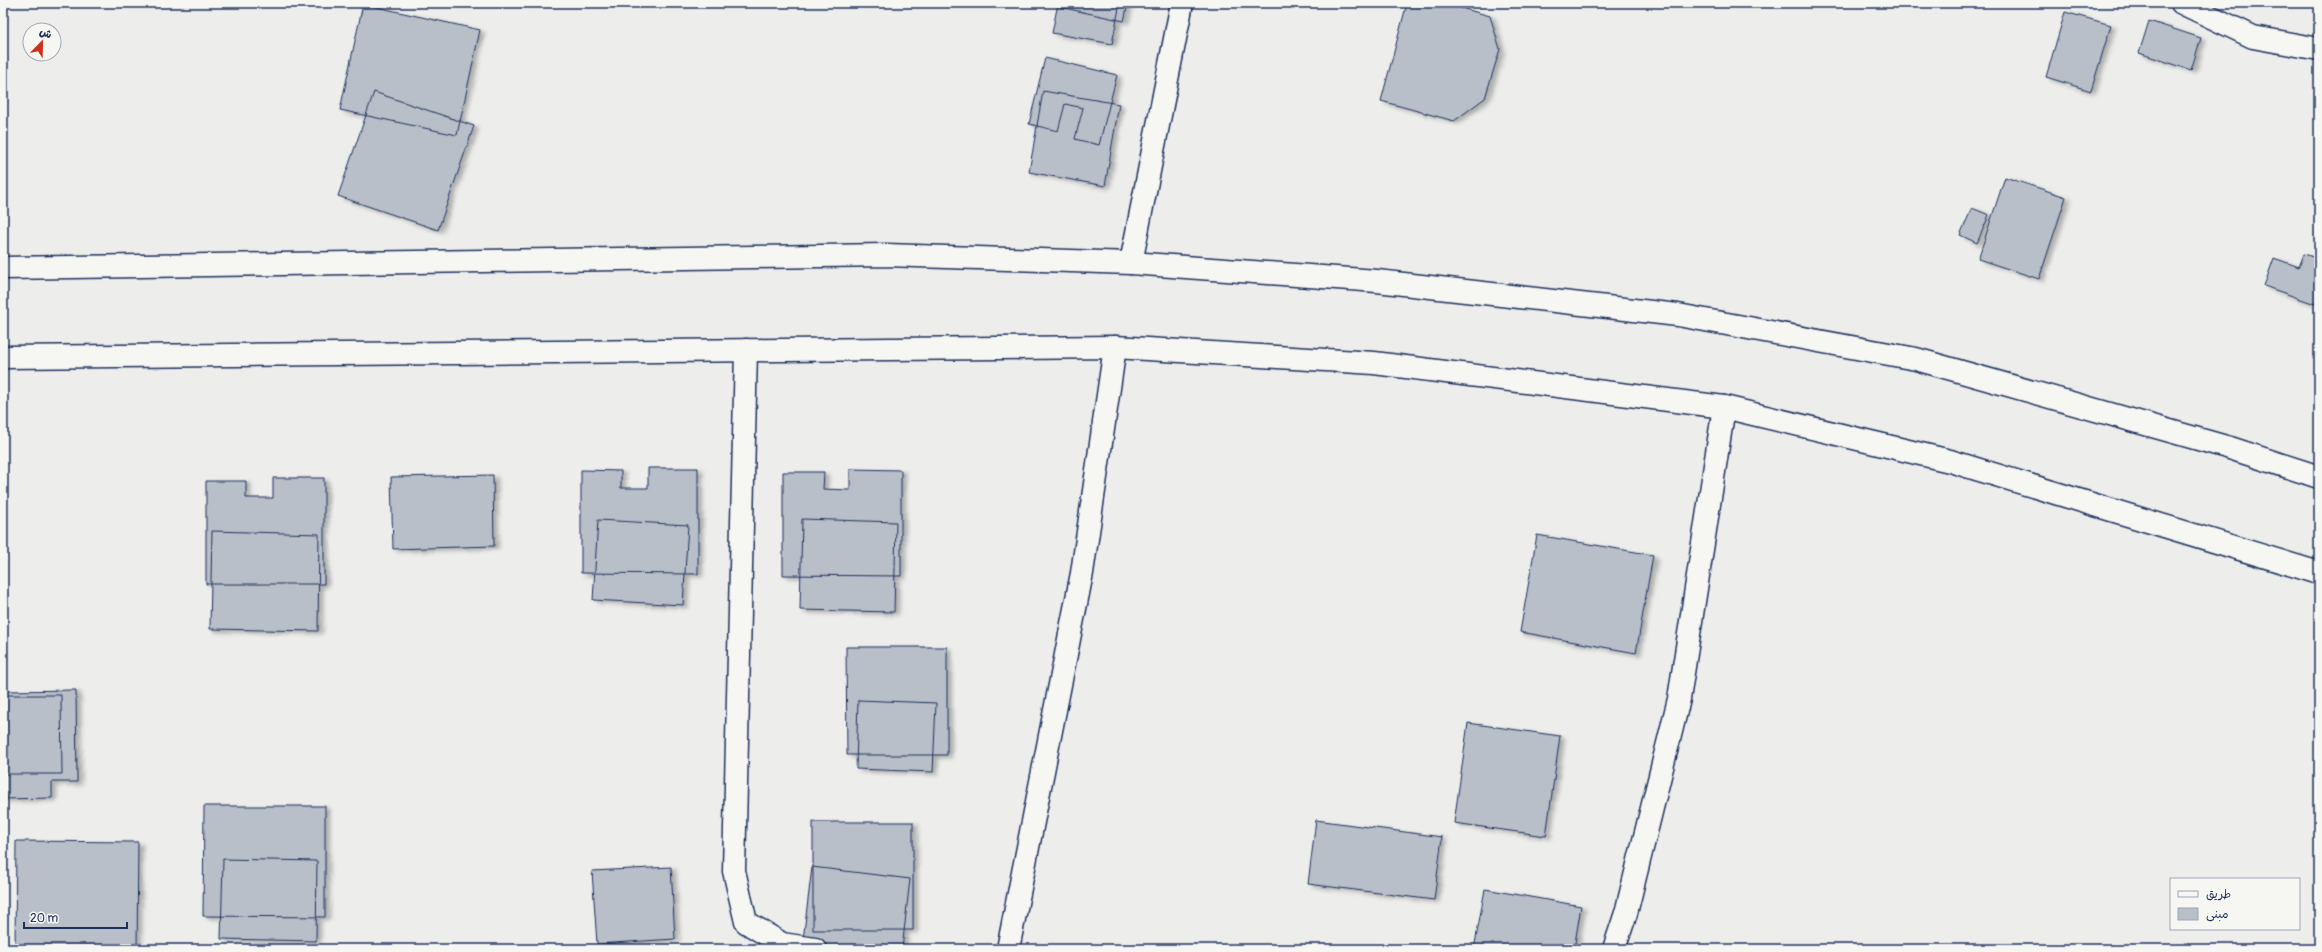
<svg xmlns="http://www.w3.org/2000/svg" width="2322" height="952" font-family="Pangolin,'Playpen Sans Arabic',sans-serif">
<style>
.building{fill:#b9bfc8;stroke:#1b2f5e;filter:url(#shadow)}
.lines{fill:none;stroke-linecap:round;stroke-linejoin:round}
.minor-casing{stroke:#1b2f5e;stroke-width:25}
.major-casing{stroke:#1b2f5e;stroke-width:25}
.minor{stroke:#f6f6f2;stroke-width:22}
.major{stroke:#f6f6f2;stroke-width:22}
</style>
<defs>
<filter id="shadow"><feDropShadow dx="4.5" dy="2.5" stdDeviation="2" flood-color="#0004"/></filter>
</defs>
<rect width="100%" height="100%" fill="#edeeec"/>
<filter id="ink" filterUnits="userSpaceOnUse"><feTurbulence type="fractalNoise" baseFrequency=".025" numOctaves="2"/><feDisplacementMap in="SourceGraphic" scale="8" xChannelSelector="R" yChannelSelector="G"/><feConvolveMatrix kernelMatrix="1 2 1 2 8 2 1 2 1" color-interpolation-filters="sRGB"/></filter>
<g filter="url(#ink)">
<path class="building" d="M1058,3H1120L1112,44L1052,33Z
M1061,3H1128L1124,21L1060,7Z
M1407,3H1443L1490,16L1500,49L1485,98L1454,121L1381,101Z
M363,4L480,30L457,135L340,110Z
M2065,12L2111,25L2091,91L2046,77Z
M2149,21L2201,38L2191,70L2139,53Z
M1045,58L1117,75L1099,145L1075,139L1083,108L1065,104L1058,131L1029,124Z
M1043,91L1119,104L1105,186L1029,172Z
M374,92L474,126L438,230L338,196Z
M2005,177L2066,197L2039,279L1978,259Z
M1972,208L1989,215L1977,243L1960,235Z
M2304,254L2319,259V292L2315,304L2264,286L2274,258L2299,267Z
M648,468H698V574L581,573V470L621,471V488H648Z
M850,469L901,470V576L783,575V472H824L823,489L850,490Z
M493,475L494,546L393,549L391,477Z
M273,478H324V584H206V481H246V498H273Z
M802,519L896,522L894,612L800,610Z
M598,520L688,525L683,605L593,600Z
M212,531L319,534L318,631L210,629Z
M1537,535L1653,555L1636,653L1520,632Z
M846,647H947V755H847Z
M76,690L77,782H52V798L3,799V691Z
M3,695H61L62,774H3Z
M858,700L936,703L933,772L856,769Z
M1468,723L1560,736L1546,836L1454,823Z
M204,806H325V917L203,916Z
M1316,820L1442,837L1434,900L1308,884Z
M813,822H913V930H813Z
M16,841L138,842L137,949H15Z
M223,859L317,861L316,941L221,939Z
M671,867L675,939L597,944L592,871Z
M812,867L910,879L902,949L802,948Z
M1485,889L1581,906L1574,949H1474Z"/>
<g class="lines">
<defs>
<path id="minor" d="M2182,3L2253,37L2319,49
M1131,263L1182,3
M746,350L734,871L746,922L782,944L815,949
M1008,949L1082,573L1115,347
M1614,949L1626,913L1679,699L1724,407"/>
<path id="major" d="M3,268L886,255L1131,263L1377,281L1678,315L1916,359L2230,448L2319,477
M3,357L1115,347L1374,363L1724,407L1950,461L2319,573"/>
</defs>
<use href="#minor" class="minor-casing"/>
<use href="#major" class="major-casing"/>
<use href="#minor" class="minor"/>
<use href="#major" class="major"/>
</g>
</g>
<rect width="2322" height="952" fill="none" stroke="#f6f6f2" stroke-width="16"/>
<rect x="8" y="8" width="2306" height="936" fill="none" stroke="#1b2f5e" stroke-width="1.5" filter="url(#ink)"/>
<rect x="2170" y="878" width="130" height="52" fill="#f6f6f2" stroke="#9ea6b7"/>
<rect x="2178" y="891" width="20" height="6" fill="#f6f6f2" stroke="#9ea6b7"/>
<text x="2206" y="898" font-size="12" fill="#1b2f5e">طريق</text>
<rect x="2178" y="908" width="20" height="12" fill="#b9bfc8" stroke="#9ea6b7"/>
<text x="2206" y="918" font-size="12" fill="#1b2f5e">مبنى</text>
<g transform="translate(42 42) rotate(23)"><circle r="19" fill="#f6f6f2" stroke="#9ea6b7"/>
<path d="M0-3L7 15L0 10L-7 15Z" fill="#c8321e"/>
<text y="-6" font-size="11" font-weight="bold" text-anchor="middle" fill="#1b2f5e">ش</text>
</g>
<path d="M24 922v6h103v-6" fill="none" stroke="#1b2f5e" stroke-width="2"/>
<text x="30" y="922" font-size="12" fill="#1b2f5e" stroke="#f6f6f2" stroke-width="3" paint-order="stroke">20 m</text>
</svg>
